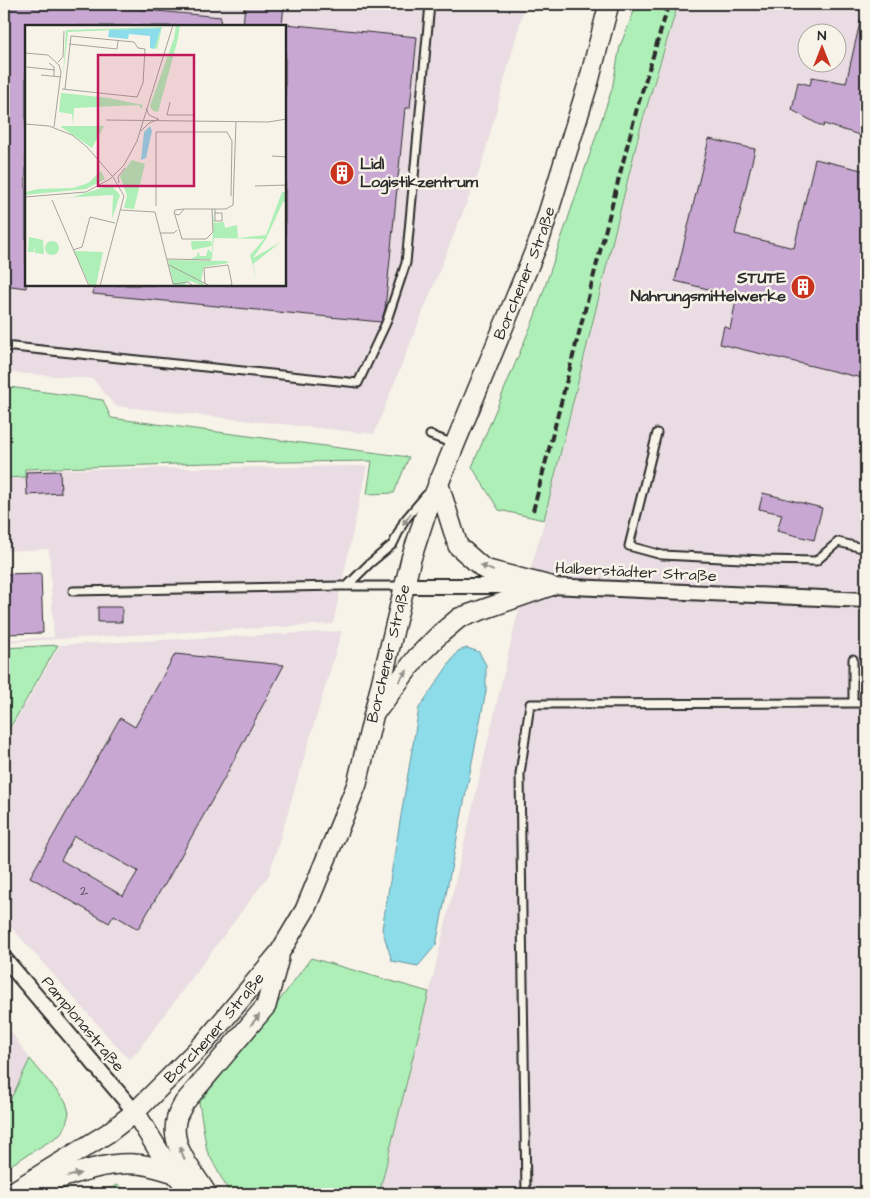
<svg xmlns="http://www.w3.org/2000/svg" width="870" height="1198" font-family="'Architects Daughter',sans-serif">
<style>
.built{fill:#e9dce2;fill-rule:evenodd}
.green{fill:#aeefb7;stroke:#6c8d71}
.water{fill:#8ddcea;stroke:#66959e}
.building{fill:#c8a8d3;stroke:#2b2b2b;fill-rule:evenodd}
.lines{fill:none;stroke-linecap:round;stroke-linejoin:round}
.lane-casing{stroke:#2b2b2b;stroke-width:11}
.street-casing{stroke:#2b2b2b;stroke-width:18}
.secondary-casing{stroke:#2b2b2b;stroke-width:22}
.lane{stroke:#f7f3e8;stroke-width:7}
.street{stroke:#f7f3e8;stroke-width:14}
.secondary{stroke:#f7f3e8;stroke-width:19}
.rail{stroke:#2b2b2b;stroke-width:4;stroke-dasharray:8 4;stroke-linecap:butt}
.oneway{fill:#918f8a}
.labels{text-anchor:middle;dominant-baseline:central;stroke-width:5;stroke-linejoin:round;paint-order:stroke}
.number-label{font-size:14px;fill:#524a55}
.poi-label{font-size:16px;font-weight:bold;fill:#2b2b2b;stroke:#f7f3e8;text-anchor:start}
.street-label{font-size:16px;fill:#2b2b2b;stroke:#f7f3e8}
.inset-road{fill:none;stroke:#a5a39c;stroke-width:1}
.view{fill:#c2185b;fill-opacity:0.15;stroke:#c2185b;stroke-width:2.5}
.inset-edge{fill:none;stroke:#2b2b2b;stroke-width:2.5}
</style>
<rect width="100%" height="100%" fill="#f7f3e8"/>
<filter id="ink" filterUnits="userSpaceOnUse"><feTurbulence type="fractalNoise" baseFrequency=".02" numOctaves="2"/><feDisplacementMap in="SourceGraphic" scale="10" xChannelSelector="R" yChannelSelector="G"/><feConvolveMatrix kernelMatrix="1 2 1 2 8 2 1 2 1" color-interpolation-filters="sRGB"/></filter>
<g filter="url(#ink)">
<path class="built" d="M4,4H525L481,167L374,434L115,406L93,379L4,372ZM26,26H285V285H26Z
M679,4H866V1194H380L430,990L517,616L545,520L642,126ZM808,32H838V62H808Z
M367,466L333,624L4,642V640L54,637L49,549L4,551V479L25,478V470Z
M342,631L269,875L136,1053L129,1060L4,919V741L60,645Z
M4,1022L30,1059L4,1110Z"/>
<path class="green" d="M637,4H678L641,126L544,520L499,510L472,467L535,316L612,89L620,46Z
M4,387H8L6,464H4Z
M9,387L103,400L111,418L409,457L394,493L367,494L372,461L208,463L25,469V477L4,478V465H7Z
M58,645L4,738V648Z
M311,958L429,992L379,1194H230L207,1151L199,1103L253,1036Z
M30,1059L66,1102L69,1113L66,1124L60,1135L4,1169V1111L6,1109Z
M118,1185L132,1194H97Z"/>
<path class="water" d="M467,648L479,652L486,665V691L436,945L418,966L392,961L382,929L419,708L458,651Z"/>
<path class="building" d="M4,4H81L221,17L220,26H26V288L4,285Z
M245,4H284L282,26H243Z
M861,18L866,19V137L824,124L823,127L792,110L798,82L810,85L812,77L846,83Z
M285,24L417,37L410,108H405L385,309L381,322L93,294L94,285H285Z
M709,139L755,149L735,234L794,248L815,159L866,171V379L720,344L724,326L730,329L737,296L675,281Z
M60,471L61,493L27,495L26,472Z
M763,493L822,508L814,540L777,531L782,514L759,509Z
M41,573L43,633L4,634V574Z
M98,607H122V622H98Z
M175,654L284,665L225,777L164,886H163L138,929L114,915L109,923L30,877L120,718L135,727ZM74,836L138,871L123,896L61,860Z"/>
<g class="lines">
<defs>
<path id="lane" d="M4,346L358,383L386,323L406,263L430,4
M657,433L629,546L662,555L762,560L816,561L838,542L866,549
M430,435L454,444
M347,586L369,564L393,544L404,521L426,495
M73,591L341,586H404
M853,703V659
M526,1194L520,774L530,704L866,703"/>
<path id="street" d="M405,586H550L866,600
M4,958L135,1112"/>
<g id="secondary">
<path d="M438,482L458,546L484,569L550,586"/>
<path d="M379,708L417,657L440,634L459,618L550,586"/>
<path d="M135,1112L165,1161L192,1194"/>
<path d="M34,1187C65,1177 101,1162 135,1164C148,1164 163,1170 176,1173"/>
<path id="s1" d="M9,1194L108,1133L135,1112L205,1042L280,952L305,910L357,784L411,559L424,519L541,236L589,81L609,4"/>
<path d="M207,1194C194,1172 168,1146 177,1117C179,1112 182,1107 184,1103L266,1006L279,958"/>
</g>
</defs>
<use href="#lane" class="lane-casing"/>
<use href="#street" class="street-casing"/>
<use href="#secondary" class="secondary-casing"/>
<use href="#lane" class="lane"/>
<use href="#street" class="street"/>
<use href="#secondary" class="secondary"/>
<path class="rail" d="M533,511L637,108L669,4"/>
</g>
<defs><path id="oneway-solid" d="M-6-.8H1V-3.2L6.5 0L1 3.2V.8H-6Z" transform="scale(1.25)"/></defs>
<g class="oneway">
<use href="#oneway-solid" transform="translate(407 519) rotate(126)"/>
<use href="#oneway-solid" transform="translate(487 568) rotate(-155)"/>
<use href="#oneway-solid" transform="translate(403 676) rotate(-53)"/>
<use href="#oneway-solid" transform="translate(255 1020) rotate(-51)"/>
<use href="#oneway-solid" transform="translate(182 1153) rotate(-112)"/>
<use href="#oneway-solid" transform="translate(74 1175) rotate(-16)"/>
</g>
</g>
<defs>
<symbol id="building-disc" viewBox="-11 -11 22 22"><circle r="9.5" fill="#c8321e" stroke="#f7f3e8"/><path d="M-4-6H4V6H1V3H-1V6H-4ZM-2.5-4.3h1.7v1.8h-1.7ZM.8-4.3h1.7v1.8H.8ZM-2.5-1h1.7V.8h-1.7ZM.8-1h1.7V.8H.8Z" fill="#fff"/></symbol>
</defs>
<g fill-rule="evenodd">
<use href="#building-disc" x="328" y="159" width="28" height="28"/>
<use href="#building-disc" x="789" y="273" width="28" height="28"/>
</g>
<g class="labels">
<g class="number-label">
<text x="84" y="891">2</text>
</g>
<g class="poi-label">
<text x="360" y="164">Lidl<tspan x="360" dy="18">Logistikzentrum</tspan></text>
<text x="786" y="278" text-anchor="end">STUTE<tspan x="786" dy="18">Nahrungsmittelwerke</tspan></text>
</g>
<g class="street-label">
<text stroke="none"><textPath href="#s1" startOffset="1091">Borchener Straße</textPath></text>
<text transform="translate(636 572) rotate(3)">Halberstädter Straße</text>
<text stroke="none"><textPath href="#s1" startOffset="686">Borchener Straße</textPath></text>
<text transform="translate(83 1024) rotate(50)">Pamplonastraße</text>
<text stroke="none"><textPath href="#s1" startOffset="266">Borchener Straße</textPath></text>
</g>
</g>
<g transform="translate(25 25)">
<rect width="261" height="261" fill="#f7f3e8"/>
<path d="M151,0H155L153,14L133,87L128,86L125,81L149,13ZM137,2L132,24L129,23L136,3L43,7L38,51L41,5ZM36,68L84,73L118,80L116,84L114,80L49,83L48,99L47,89L34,87ZM79,101L67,123L36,102L37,101ZM107,135L120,139L109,184L99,183L102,171L95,151ZM76,146L80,154L61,164L0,170V167L13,164L48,163L63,158ZM86,160L95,170L87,194L88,170L0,175L48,172ZM257,167H261V177H258L241,214L228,233L256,217L228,239L232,257L225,230L239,214L189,213L187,234H165L172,231L173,226L175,231H181L183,224L187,228L189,185L190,198L199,197L200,203L212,200L213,213L241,210ZM4,212L18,215L19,229L10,228V219L9,227H3ZM20 223a7 7 0 1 1 14 0a7 7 0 1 1-14 0ZM166,216H186L187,221L167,225ZM49,226L78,227L71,261H65ZM143,235L202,236L203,238L179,242L176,256L179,261L165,256L160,257L161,261H149Z" fill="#aeefb7"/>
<path d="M136,3L129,24L125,23V11L104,9L103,14L83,12L84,5ZM125,101L127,106L121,133L116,135L119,107Z" fill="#8ddcea"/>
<path class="inset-road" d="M44,19L92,24L93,16M0,28L23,30L34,40L36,47L29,102M33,37L38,32L39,6M24,38L29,42V51M2,42L30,45M16,50L36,52M37,64L112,72L118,58L120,24L113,23L109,17L46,11L40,64M145,77L142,90H170M121,83L124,90L133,94M81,95L243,97L262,94M0,99L24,101L47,110L62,122L88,152M116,106L124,98L134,94M247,131L262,132M94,158L93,152L100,143M230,161L262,160M0,172L61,167L85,154L99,140L112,116L148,0M27,175L64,261M131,181V107H202L207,116L206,171M159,184L150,185L149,189L154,190L159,184H201L208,180L211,97M190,184V196H197V188H190M96,185L130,187L148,259L163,257L168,261M150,190L157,214H181L188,207L187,184M135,208H149L152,205M48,225L57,222L65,192L90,198M142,234L186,235M144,240L185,261M180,259L179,243L203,240L207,259L204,261M75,261L99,171L88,152"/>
<path class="view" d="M73,30H169V161H73Z"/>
<rect width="261" height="261" class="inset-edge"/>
</g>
<rect width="870" height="1198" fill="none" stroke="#f7f3e8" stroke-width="20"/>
<rect x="10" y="10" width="850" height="1178" fill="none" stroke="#2b2b2b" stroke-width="2" filter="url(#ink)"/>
<g transform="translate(822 48)"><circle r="24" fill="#f7f3e8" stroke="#a5a39c"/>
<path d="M0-4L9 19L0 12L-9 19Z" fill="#c8321e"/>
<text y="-8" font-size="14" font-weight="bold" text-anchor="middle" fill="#2b2b2b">N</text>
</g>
</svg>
